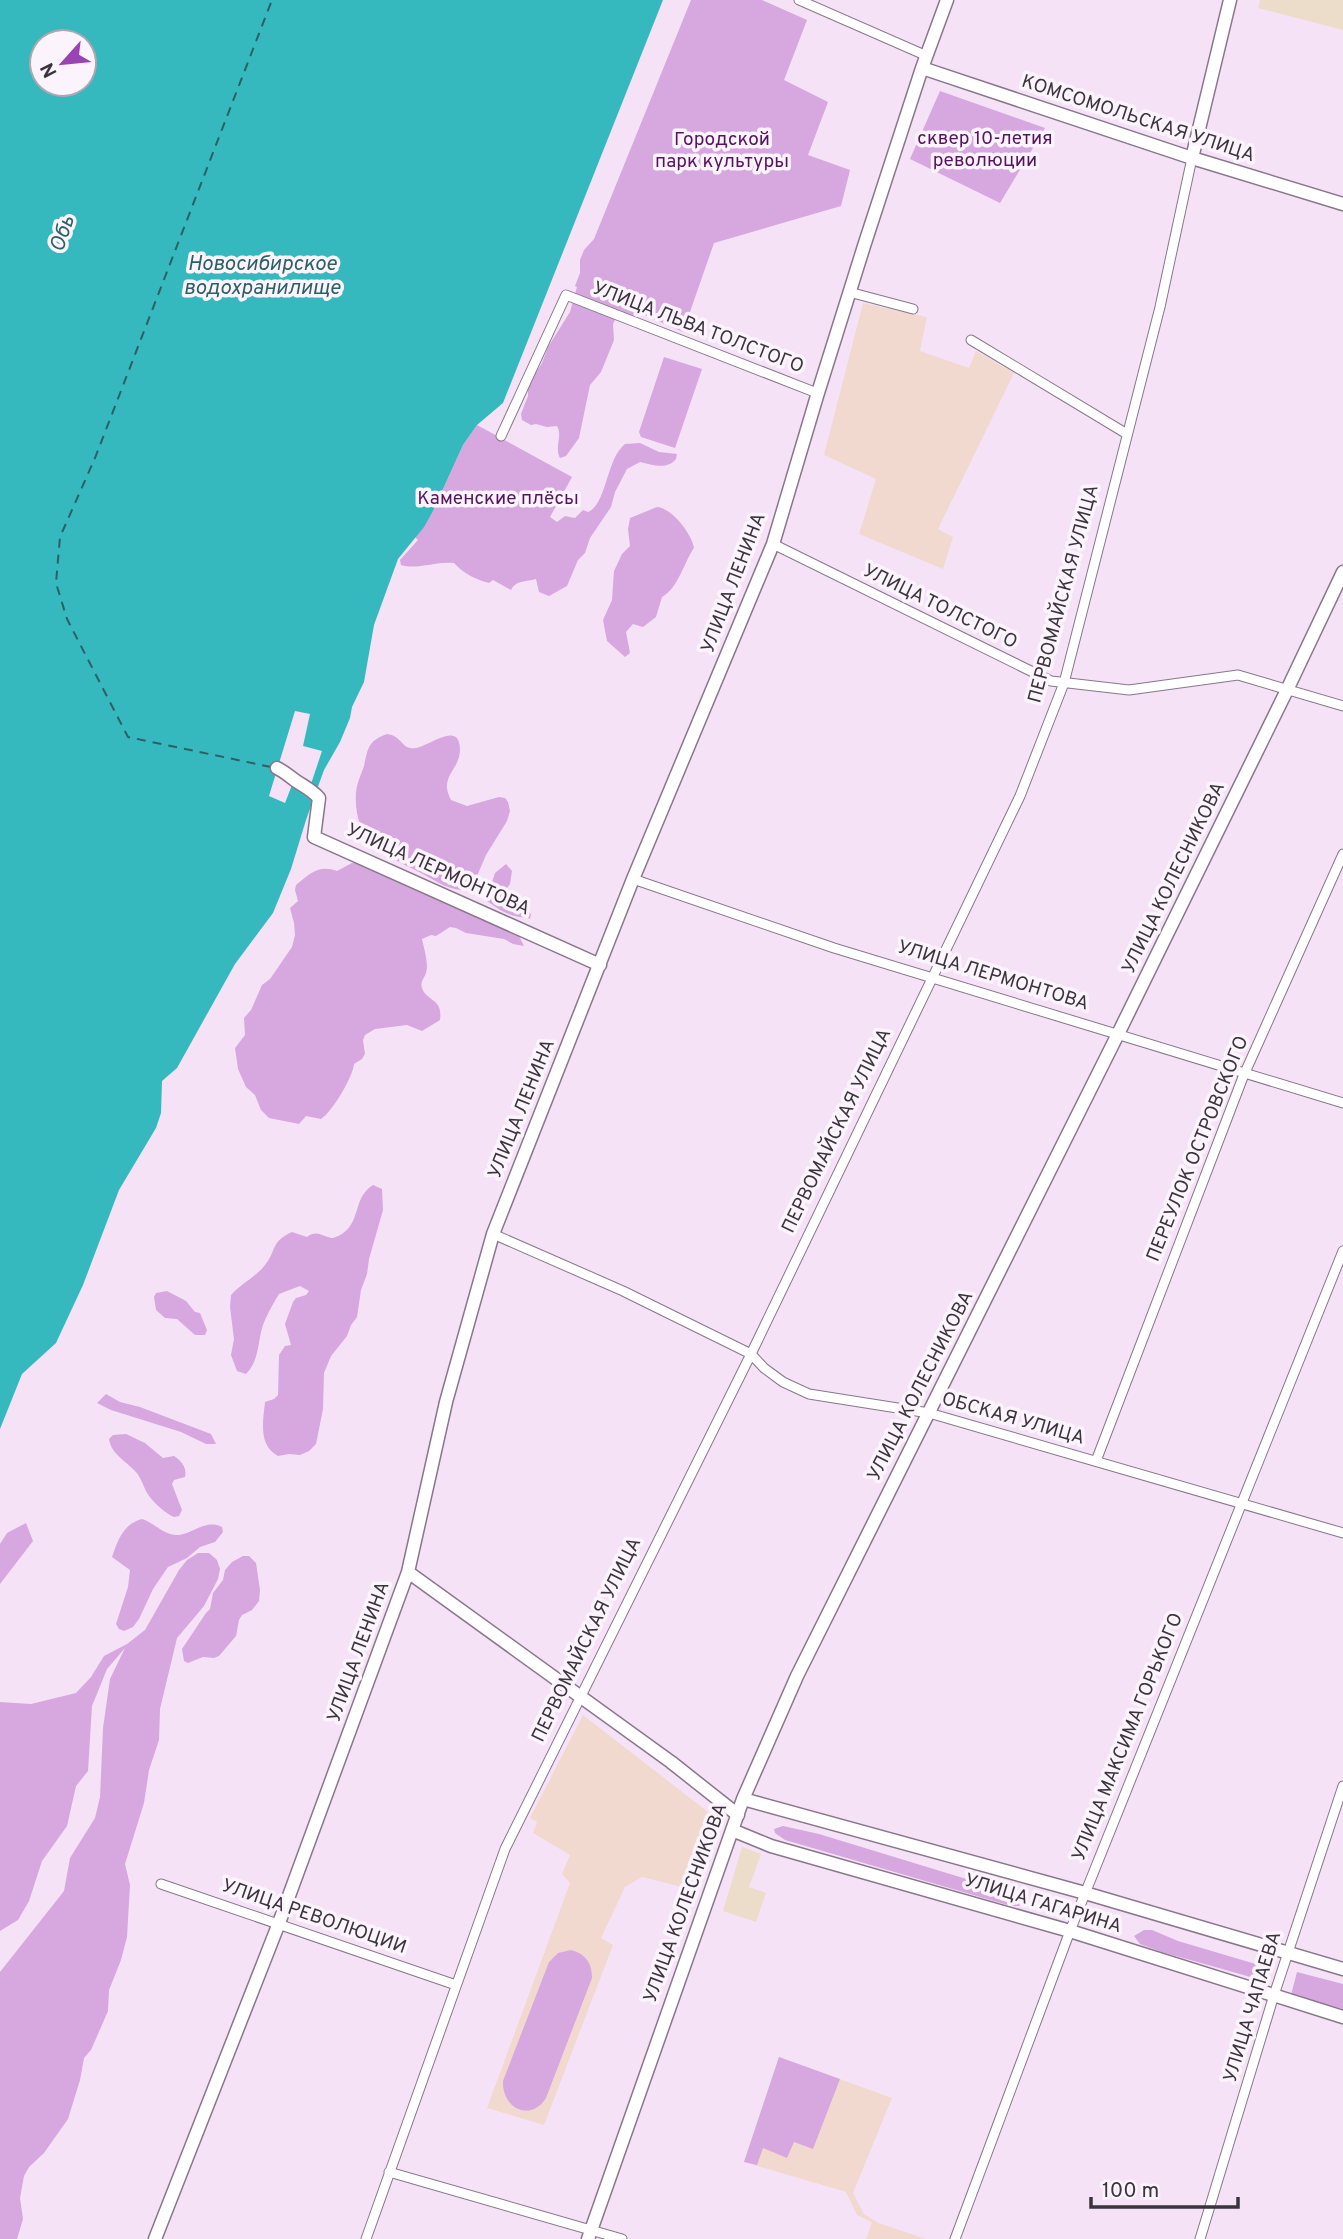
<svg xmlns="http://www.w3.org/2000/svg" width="1343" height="2239" font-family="Overpass,sans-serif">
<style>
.commercial{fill:#ebddca}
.education{fill:#f2d9d0}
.green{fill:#d7a7df}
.water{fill:#35b9bf;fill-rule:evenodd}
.pier{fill:#f5e2f7}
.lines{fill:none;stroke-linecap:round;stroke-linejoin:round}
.ferry{stroke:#2c6163;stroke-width:2;stroke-dasharray:9 7;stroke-linecap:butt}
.street-casing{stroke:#88778a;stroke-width:11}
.secondary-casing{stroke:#88778a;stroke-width:15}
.street{stroke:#fff;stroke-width:9}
.secondary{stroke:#fff;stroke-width:12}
.labels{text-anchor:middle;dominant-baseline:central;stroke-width:7;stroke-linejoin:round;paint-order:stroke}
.street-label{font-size:19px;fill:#3b343c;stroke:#fbf4fc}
.park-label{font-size:19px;fill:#571362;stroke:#fbf4fc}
.water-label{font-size:21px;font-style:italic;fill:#2c6163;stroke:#fbf4fc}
</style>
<rect width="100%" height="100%" fill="#f5e2f7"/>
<path class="commercial" d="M1260,0H1343V30L1258,8Z
M742,1847L761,1854L749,1887L766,1893L756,1922L723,1911Z"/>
<path class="education" d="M863,303L927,317L920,351L969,368L976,351L1014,373L938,529L953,537L943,569L859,534L876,479L824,455Z
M583,1715L708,1812L691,1877L685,1876L682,1887L642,1877L625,1887L601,1938L613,1945L544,2125L487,2108L570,1883L562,1874L570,1855L533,1833L537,1822L530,1818Z
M779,2057L892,2098L853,2193L864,2214L878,2223L926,2239H866L872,2222L857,2215L846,2192L744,2162Z"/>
<path class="green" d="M691,0H762L807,20L784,80L828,102L808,155L850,170L841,206L714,243L683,332L640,313L615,320L613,324L614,340L601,372L590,385L579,438L566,456L560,458C554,447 563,436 557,426L547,427L536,424L531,425L522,420L521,414L528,396V385L542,363L548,347L570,312L577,287L575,286L580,273V260L584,250L594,239Z
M940,91L1045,128L1000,203L910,159Z
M664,357L702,369L675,448L641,437L639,432Z
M477,425L572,477L550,517L557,522L565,516L575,518L583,510L588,512C607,504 606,459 625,444L640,443L659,452L677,454L676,459C667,470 653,465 640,462L627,469L615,492L611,507L590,538L585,553L578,560L567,586L549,596L539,592L536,579C526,582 516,580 511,590L493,580L489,583C475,579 464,574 454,563C436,561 417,570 401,565L400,560L418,540L415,537L433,511L463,445Z
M657,507C672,508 692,534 694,548C683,564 679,587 662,597L656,617L643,627L633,624L626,632L630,653L625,657L607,641L603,620L612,600L614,571L622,554L630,546L628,529L630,518Z
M387,734C401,736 401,746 410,748C424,752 459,717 460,749C460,771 438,776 451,800L467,806L499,797L505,798L508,802L510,811L507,821L486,855L477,876L461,890C446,889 431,878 417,871C381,853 353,839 356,792C357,783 361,775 364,766C368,748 368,741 387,734Z
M352,863L363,864L388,877L430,891L449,905L465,910L517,932L524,946L513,944L504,939L466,933L456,928L450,927L436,936L431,935L422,939C424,949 429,964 426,973C424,979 420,981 422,988C427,1002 443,998 440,1020L422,1031L407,1025L375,1029L365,1035L363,1040L365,1054L362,1059L354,1064C353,1077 332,1112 321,1119L306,1116L299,1124L269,1118L261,1110L255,1095L246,1087L238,1069L235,1048L245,1035L244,1018L251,1010L262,985L270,979L292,947L295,935L294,923L290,908L298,901L295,890L296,885C309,874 319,864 337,871Z
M506,864L512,871L510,884L505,891C506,902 522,904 531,914L530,919L527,917C511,919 495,907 483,898L487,884L492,882L495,873Z
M373,1185L382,1189L383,1210L369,1259L367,1274L361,1290L357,1317L351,1325L347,1336L331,1356L324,1373L323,1409L316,1444L309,1451L300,1455L289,1454L278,1456C258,1445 263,1421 265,1402L274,1399L278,1395L279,1355L285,1346L291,1345L285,1324L293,1302L296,1298L306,1295L309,1291L300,1286L279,1294C274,1302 269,1311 265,1320C257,1337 261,1359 246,1374L237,1371L231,1355L234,1339L230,1307L231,1295C240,1284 256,1277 265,1265C277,1250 270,1242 292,1232L307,1237C317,1229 322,1237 333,1238C364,1228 350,1199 373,1185Z
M167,1291L186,1301L195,1312L200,1313L207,1330L205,1335H195L177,1319L165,1318L156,1310L154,1297L156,1293Z
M106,1394L120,1402L140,1407L211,1434L216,1444H206L181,1432L111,1410L97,1403Z
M126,1434L145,1443L163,1458L174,1456C182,1461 187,1468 185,1477L174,1480L172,1484L182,1510L179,1516L174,1517C165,1513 151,1501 146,1491C143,1485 141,1478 136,1472C126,1461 111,1454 109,1439L113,1435Z
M142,1519C155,1523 164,1536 179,1535C194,1533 205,1519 222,1527L223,1532L215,1542L200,1547L187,1558L168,1567L153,1589L139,1619L133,1627L124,1631L119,1629L116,1624L128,1587L130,1570L112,1557C118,1540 123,1524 142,1519Z
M26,1523L33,1541L0,1584V1544L7,1533Z
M198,1553H209L217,1560L220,1569L218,1579L204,1606L177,1638L160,1709L159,1740L149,1770L144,1803L125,1864L130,1885L127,1937L121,1960L109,1990L108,2011L91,2050L84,2058L80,2080L68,2119L44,2153L29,2167L24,2176L20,2198L23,2219L17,2239H0V1972L64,1891L70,1858L95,1818L100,1797L103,1728L110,1679L125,1648L107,1669L92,1706L88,1771L76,1786L67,1826L42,1861L29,1901L18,1920L0,1931V1702L31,1704L76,1693L91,1677L104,1656L127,1644L145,1630L179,1570L187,1560Z
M243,1556H249L256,1563L260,1590L259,1601L252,1610L242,1615L239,1620L236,1636L219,1656L214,1658L203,1657L188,1663L184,1661L182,1649L206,1613L210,1609L213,1593L223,1580L225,1570L232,1562Z
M783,1826L819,1834L1009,1892L1016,1898L1020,1906H1011L785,1840L775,1833L774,1829Z
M1144,1930H1152L1178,1941L1259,1965L1266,1971L1262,1979L1254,1978L1162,1952L1140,1944L1134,1936Z
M571,1950C586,1954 592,1963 592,1978L546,2098C531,2122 502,2109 503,2081L549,1962L558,1953Z
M1297,1972L1343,1984V2009L1291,1995Z
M779,2057L840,2079L813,2149L794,2142L787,2158L763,2148L757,2165L744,2162Z"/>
<path class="water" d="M0,0H663L503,403L477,425L463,445L433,511L424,527L398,559L374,625L364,682L352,707L350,718L340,742L324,770L306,820L291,869L273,913L235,964L177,1068L162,1081L161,1113L156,1128L119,1190L83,1285L56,1343L22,1374L0,1429ZM42,42H84V84H42Z"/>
<path class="pier" d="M295,711L310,714L303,746L322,751L310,787L292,785L285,803L269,796Z"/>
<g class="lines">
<path class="ferry" d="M271,767L128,737L67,619L56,583L60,537L95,458L272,0"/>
<defs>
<path id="street" d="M799,0L927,56
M849,292L913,309
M971,340L1127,434
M501,436L566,295L817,393
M773,544L1051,681L1129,690L1238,675L1343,706
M633,879L834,948L1343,1103
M493,1234L623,1291L751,1354L764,1368L783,1382L809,1394L929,1413L1343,1533
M1096,1461L1243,1077L1343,854
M161,1884L456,1985
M389,2172L622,2239
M366,2239L505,1849L751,1354L1020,796L1064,683L1160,307L1192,158
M955,2239L1070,1931L1343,1251
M1200,2239L1274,1995L1343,1786"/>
<path id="secondary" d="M922,68L1192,158L1343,204
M1192,158L1230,0
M277,768C285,772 289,776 296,781C305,787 311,789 319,798L314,837L600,965
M408,1572L671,1762L738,1815
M743,1799L1085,1893L1343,1969
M732,1830L771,1846L1070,1931L1343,2017
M155,2239L279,1923L408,1572L446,1402L493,1234L633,879L773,544L817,396L864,246L922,68L947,0
M588,2239L743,1799L797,1676L1118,1034L1287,690L1343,572"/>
</defs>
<use href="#street" class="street-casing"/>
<use href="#secondary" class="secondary-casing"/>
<use href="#street" class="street"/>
<use href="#secondary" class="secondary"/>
</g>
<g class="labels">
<g class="street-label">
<text transform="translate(1138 119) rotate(18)">КОМСОМОЛЬСКАЯ УЛИЦА</text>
<text transform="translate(698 328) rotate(21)">УЛИЦА ЛЬВА ТОЛСТОГО</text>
<text transform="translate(734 583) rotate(-69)">УЛИЦА ЛЕНИНА</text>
<text transform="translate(1064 594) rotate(-75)">ПЕРВОМАЙСКАЯ УЛИЦА</text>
<text transform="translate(940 607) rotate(26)">УЛИЦА ТОЛСТОГО</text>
<text transform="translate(438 870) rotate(24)">УЛИЦА ЛЕРМОНТОВА</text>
<text transform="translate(1174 878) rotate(-64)">УЛИЦА КОЛЕСНИКОВА</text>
<text transform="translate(993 976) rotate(17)">УЛИЦА ЛЕРМОНТОВА</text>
<text transform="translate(522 1109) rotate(-68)">УЛИЦА ЛЕНИНА</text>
<text transform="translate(837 1131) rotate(-64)">ПЕРВОМАЙСКАЯ УЛИЦА</text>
<text transform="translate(1198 1149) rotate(-68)">ПЕРЕУЛОК ОСТРОВСКОГО</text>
<text transform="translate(921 1386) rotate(-63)">УЛИЦА КОЛЕСНИКОВА</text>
<text transform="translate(1013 1419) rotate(16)">ОБСКАЯ УЛИЦА</text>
<text transform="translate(587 1640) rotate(-64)">ПЕРВОМАЙСКАЯ УЛИЦА</text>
<text transform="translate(359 1652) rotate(-70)">УЛИЦА ЛЕНИНА</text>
<text transform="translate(1128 1737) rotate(-68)">УЛИЦА МАКСИМА ГОРЬКОГО</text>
<text transform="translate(686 1903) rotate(-70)">УЛИЦА КОЛЕСНИКОВА</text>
<text transform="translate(1043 1904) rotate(17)">УЛИЦА ГАГАРИНА</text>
<text transform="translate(314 1917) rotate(19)">УЛИЦА РЕВОЛЮЦИИ</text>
<text transform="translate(1253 2007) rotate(-73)">УЛИЦА ЧАПАЕВА</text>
</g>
<g class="park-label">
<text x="985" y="139">сквер 10-летия<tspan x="985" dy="22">революции</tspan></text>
<text x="722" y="140">Городской<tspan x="722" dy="22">парк культуры</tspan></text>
<text x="498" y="499">Каменские плёсы</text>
</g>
<g class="water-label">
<text transform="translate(63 234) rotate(-71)">Обь</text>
<text x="262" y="264">Новосибирское<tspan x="262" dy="24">водохранилище</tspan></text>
</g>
</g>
<g transform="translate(63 63) rotate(243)"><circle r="33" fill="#fbf4fc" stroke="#aea7af" stroke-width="2"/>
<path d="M0-5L12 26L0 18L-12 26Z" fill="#9844b2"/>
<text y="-10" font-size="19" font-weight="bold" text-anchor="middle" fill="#3b343c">N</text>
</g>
<path d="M1091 2197v10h147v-10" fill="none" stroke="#3b343c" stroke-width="3.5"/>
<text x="1102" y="2197" font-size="21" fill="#3b343c" stroke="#fbf4fc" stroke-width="5" paint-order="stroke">100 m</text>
</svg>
